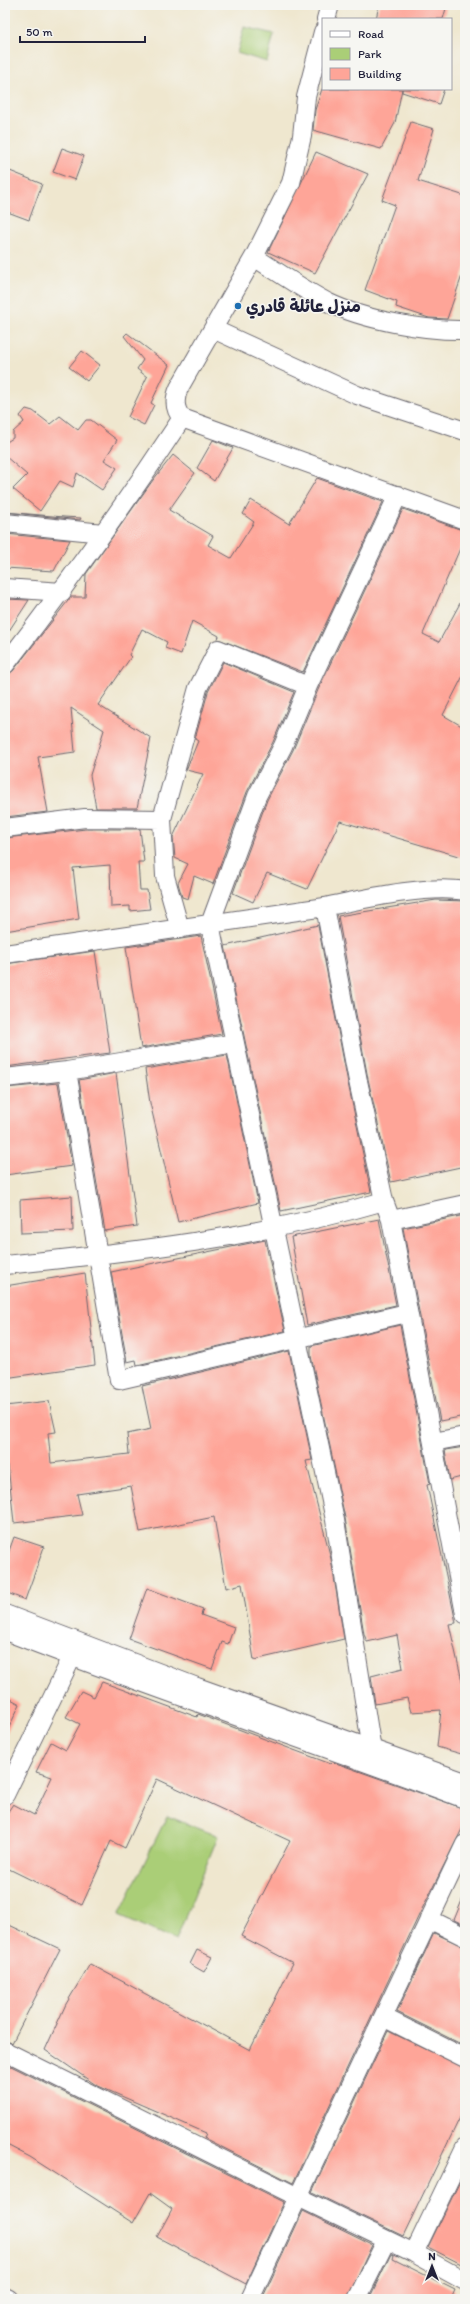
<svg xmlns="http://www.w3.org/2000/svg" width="470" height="2304" font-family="Itim,'Playpen Sans Arabic',sans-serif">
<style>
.green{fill:#aace77;stroke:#667859}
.building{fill:#fea598}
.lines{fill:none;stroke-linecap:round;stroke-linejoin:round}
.minor-casing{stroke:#6a676f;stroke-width:20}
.minor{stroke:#fff;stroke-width:18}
.poi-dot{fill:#1f6fb2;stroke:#f6f6f2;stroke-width:1.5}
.labels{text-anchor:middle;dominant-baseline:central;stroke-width:3;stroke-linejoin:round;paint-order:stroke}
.poi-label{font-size:17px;font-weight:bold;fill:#22223b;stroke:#f6f6f2;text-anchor:start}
</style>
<rect width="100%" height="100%" fill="#f6f6f2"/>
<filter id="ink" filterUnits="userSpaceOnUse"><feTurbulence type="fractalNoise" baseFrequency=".025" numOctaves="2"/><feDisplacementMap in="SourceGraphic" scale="8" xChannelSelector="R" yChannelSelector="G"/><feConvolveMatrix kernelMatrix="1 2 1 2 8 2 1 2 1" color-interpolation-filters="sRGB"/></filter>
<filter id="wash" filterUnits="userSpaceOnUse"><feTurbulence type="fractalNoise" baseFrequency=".012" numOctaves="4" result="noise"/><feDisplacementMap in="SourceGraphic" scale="16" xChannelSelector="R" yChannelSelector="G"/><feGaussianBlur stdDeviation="0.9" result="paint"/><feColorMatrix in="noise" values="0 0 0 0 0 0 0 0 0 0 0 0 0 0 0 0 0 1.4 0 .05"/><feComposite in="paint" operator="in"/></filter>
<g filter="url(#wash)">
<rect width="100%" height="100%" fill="#efe7cf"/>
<path class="green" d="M244,27L274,34L267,62L237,53Z
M167,1816L218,1836L176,1940L119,1915Z"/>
<g id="blocks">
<path class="building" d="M379,5H447L443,19H376Z
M322,89H402L395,123L381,149L313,130L315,110Z
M402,89H444L439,104L402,92Z
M411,122L434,129L418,181L465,196V267L447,319L429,318L396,307L397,302L365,290L395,205L382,200Z
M62,148L84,156L75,180L53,172Z
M316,152L368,174L315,273L268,252Z
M10,171L42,184L29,220L5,211V184Z
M127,333L169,365L151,403L154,405L144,425L128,417L147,377L137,369L143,360L124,336Z
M82,351L100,365L87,381L69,367Z
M26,409L33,411L50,424L60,416L78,430L86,420H91L117,440L104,460L117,468L102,490L77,473L73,487L60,481L40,511L13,489L27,475L5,456V443L13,438V432L24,422L20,416Z
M213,440L233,448L214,481L197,468Z
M173,455L195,473L169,510L213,536L208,545L231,558L254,522L243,514L251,500L289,524L317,478L383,502L303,672L218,639L219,636L192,621L181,654L165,648L167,642L142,629L129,655L131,657L98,705L151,738L137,808H96L90,775L104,730L71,708L75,752L38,757L48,812L5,817V675L13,671L71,597H85L86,574L153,480Z
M403,509L465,531V537L423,634L439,642L465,594V672L443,715L465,728V858L340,821L307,889L267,873L253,902L233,893L267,800L293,750L318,690Z
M5,512L64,517L81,518L80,520Z
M5,534L70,540L54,571L5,568Z
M5,599L29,600L5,637Z
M223,662L294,692L273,742L247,792L213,884L194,876L188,899L182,897L178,883L188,864L175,858L173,837L203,774L186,770L198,741L195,739L208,692Z
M86,829H140L144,862H138L140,890H147L150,909L130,911V906L111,907L110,865L73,868L79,919L5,931V838Z
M436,900L465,901V1166L391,1182L368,1079L338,916Z
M318,925L348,1083L371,1192L281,1211L225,946Z
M201,936L222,1034L141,1048L126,947Z
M95,951L110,1053L5,1067V964Z
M227,1055L258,1203L178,1222L150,1103L145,1069Z
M116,1073L137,1226L105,1231L79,1080Z
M58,1083L72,1166L5,1175V1088Z
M72,1196L73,1231L21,1233L20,1200Z
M465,1215V1416L440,1421L403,1228Z
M379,1219L396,1305L307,1325L291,1237Z
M265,1240L285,1331L137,1365L136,1360L127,1362L111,1272Z
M85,1273L95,1365L5,1378V1286Z
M400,1325L430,1484L427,1485L456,1623L449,1624L465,1694V1755L437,1747L441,1710L411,1712L407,1698L375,1704L371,1676L403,1668L397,1635L367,1642L364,1634L345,1518L311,1356V1346Z
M289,1351L312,1460L306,1461L331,1559L344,1639L254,1660L242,1584L226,1588L214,1517L140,1532L131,1486L77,1494L82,1515L14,1523L8,1465H5V1406L49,1401L56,1432L48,1433L51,1463L129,1454L127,1434L151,1429L142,1386Z
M465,1447V1476L450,1480L445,1450Z
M14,1537L44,1547L25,1600L5,1592V1562Z
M147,1588L203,1609L201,1615L234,1627L228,1644L222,1642L212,1669L129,1639Z
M102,1682L197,1717L198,1714L331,1764L333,1762L465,1809V1823L419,1915L293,2183L204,2138L206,2133L96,2085L45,2050L66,2004L90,1964L250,2050L293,1963L241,1936L290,1841L157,1779L125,1848L111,1841L82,1905L5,1867V1816L13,1804L34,1815L52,1777L36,1772L51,1742L66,1750L80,1724L66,1717L81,1691L94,1697Z
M5,1696L20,1704L5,1736Z
M465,1893V1925L454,1920Z
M5,1923L60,1949L12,2043L5,2041Z
M434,1933L465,1947V2046L397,2012Z
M197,1950L212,1957L204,1972L190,1964Z
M388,2031L465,2068V2107L403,2236L312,2192Z
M5,2063L284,2202L246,2284L157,2237L172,2209L150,2193L133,2223L30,2157L5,2144Z
M465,2171V2266L428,2247Z
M303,2211L372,2245L347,2299H262Z
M391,2254L394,2255L393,2259L455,2290L451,2299H369Z"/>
</g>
</g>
<g filter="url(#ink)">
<use href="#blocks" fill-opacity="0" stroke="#6a676f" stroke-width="1"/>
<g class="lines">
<defs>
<path id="minor" d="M326,19L330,5
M254,257L291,183L302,136L306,97L323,32
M213,329L357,395L465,431
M182,418C174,409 174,399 179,388L254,257C278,272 302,289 327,302C364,320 425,331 465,330
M5,523L103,533
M5,588L62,592
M5,665C67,585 126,503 182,418L465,520
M5,828L85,818L162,819
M180,929L165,876L162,819L198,688L218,649L308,686
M5,954L325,907
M67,1071L119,1380L407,1313
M5,1078L67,1071L235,1043
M465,1204L391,1220L465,1614
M391,1220L384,1201L358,1081L325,907C364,899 427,884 465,891
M5,1265C132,1252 261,1237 384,1201
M433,1442L465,1436
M5,1614L197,1687L465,1782
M5,1631C157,1691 312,1741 465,1799
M372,1750L335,1520L210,924L257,796L283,746L308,686L398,495
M5,1795L72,1657
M429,1919L465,1937
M383,2017L465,1844
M5,2051L298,2197L250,2299
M465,2058L383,2017L298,2197L414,2253L465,2281
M414,2253L465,2147
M5,2297L9,2299
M357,2299L386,2241"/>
</defs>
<use href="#minor" class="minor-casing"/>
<use href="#minor" class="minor"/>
</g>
</g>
<circle class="poi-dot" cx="238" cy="306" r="4"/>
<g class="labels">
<g class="poi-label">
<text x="246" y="306">منزل عائلة قادري</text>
</g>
</g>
<rect width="470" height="2304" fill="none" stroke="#f6f6f2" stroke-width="20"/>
<rect x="322" y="18" width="130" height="72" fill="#f6f6f2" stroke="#a1a1a9"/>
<rect x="330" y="31" width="20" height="6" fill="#ffffff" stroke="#a1a1a9"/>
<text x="358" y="38" font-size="12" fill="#22223b">Road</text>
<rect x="330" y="48" width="20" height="12" fill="#aace77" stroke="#a1a1a9"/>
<text x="358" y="58" font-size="12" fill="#22223b">Park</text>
<rect x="330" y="68" width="20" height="12" fill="#fea598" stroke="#a1a1a9"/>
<text x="358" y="78" font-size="12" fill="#22223b">Building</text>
<g transform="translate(432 2266)" stroke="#f6f6f2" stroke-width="3" paint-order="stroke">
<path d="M0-3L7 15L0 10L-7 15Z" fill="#22223b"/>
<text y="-6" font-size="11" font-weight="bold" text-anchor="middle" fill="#22223b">N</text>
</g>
<path d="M20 36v6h125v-6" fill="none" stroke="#22223b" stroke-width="2"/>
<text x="26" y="36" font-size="12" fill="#22223b" stroke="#f6f6f2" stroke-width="3" paint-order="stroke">50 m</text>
</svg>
